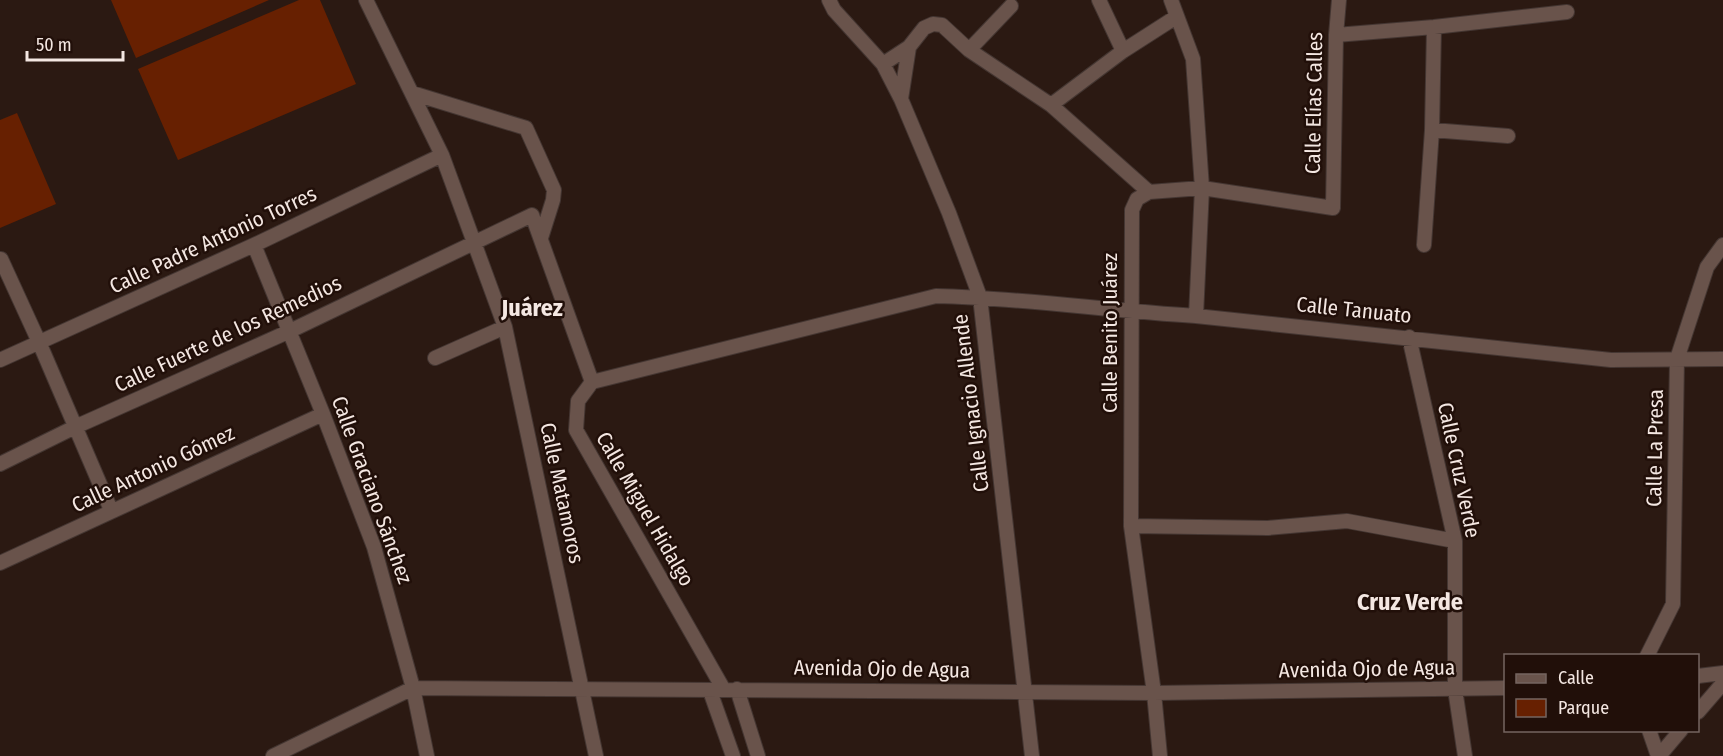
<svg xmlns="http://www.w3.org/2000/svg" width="1723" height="756" font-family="'Fira Sans Condensed',sans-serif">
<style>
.green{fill:#672001}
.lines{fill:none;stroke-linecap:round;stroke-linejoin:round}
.minor-casing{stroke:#443632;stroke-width:16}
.minor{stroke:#69534b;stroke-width:14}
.labels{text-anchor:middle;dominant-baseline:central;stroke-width:5;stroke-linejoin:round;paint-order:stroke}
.street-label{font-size:21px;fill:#f4e7e2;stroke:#210f09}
.quarter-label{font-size:24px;font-weight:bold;fill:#f4e7e2;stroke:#210f09}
</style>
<rect width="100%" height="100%" fill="#2b1912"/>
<path class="green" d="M111,0H269L136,58Z
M299,0H320L356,84L178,160L138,69Z
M17,113L56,204L0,228V120Z"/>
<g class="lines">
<defs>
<path id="minor" d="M366,0L442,155L505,327L596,756
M829,0L834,10L883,64L901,99L949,213L980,297L1032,756
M1099,0L1123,51
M1171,0L1193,59L1202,188L1196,316
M1336,35L1434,27L1567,12
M969,50L1011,6
M883,64L909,47L924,28L933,24L942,25L969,50L1051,105L1149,192
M412,93L526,128L554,190L553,200L541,238
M901,99L909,47
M1051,105L1123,51L1176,17
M1432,130L1508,136
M254,245L323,414L374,547L413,688L427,756
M1424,245L1432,130L1434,27
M1,259L39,342L111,510
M1409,337L1455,541V689L1465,756
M435,358L505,327
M0,360L254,245L442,155
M592,382L936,296C1023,298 1109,311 1196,316L1611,360L1723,359
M0,464L75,427L290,331L532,215L592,382L578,401L576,430L724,690
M1131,526L1268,528L1347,521L1455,541
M0,563L323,414
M1647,656L1673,604L1677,359L1707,267L1723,245
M1698,676L1723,673
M737,689L758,756
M710,691L733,756
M1698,712L1723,683
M1649,730L1658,756
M273,756L413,688L1154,693L1506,688
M1160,756L1154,693L1131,526L1132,210L1137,199L1149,192L1202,188L1333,208L1336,35L1339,0
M1659,756L1681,730"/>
</defs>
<use href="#minor" class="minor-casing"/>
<use href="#minor" class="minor"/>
</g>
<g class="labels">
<g class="street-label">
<text transform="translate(1314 103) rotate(-89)">Calle Elías Calles</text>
<text transform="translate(213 240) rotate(-25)">Calle Padre Antonio Torres</text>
<text transform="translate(1354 310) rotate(6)">Calle Tanuato</text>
<text transform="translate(1110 333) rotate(-90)">Calle Benito Juárez</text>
<text transform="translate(228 334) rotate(-25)">Calle Fuerte de los Remedios</text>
<text transform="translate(971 403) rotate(-97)">Calle Ignacio Allende</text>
<text transform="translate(1655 448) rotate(-89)">Calle La Presa</text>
<text transform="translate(153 469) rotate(-25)">Calle Antonio Gómez</text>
<text transform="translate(1459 470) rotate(78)">Calle Cruz Verde</text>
<text transform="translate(372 490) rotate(70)">Calle Graciano Sánchez</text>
<text transform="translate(562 493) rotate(78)">Calle Matamoros</text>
<text transform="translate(645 509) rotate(60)">Calle Miguel Hidalgo</text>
<text transform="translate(882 669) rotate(1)">Avenida Ojo de Agua</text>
<text transform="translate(1367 669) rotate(-1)">Avenida Ojo de Agua</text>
</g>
<g class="quarter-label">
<text x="532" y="308">Juárez</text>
<text x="1410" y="602">Cruz Verde</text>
</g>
</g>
<rect x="1504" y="654" width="195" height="78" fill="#210f09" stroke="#756560" stroke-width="1.5"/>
<rect x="1516" y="674" width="30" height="9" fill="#69534b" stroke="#756560" stroke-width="1.5"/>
<text x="1558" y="684" font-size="18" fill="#f4e7e2">Calle</text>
<rect x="1516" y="699" width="30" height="18" fill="#672001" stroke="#756560" stroke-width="1.5"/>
<text x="1558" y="714" font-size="18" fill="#f4e7e2">Parque</text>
<path d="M27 51v9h96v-9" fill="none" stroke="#f4e7e2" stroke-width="3"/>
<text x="36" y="51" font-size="18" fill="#f4e7e2" stroke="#210f09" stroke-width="4.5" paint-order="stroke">50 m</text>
</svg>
